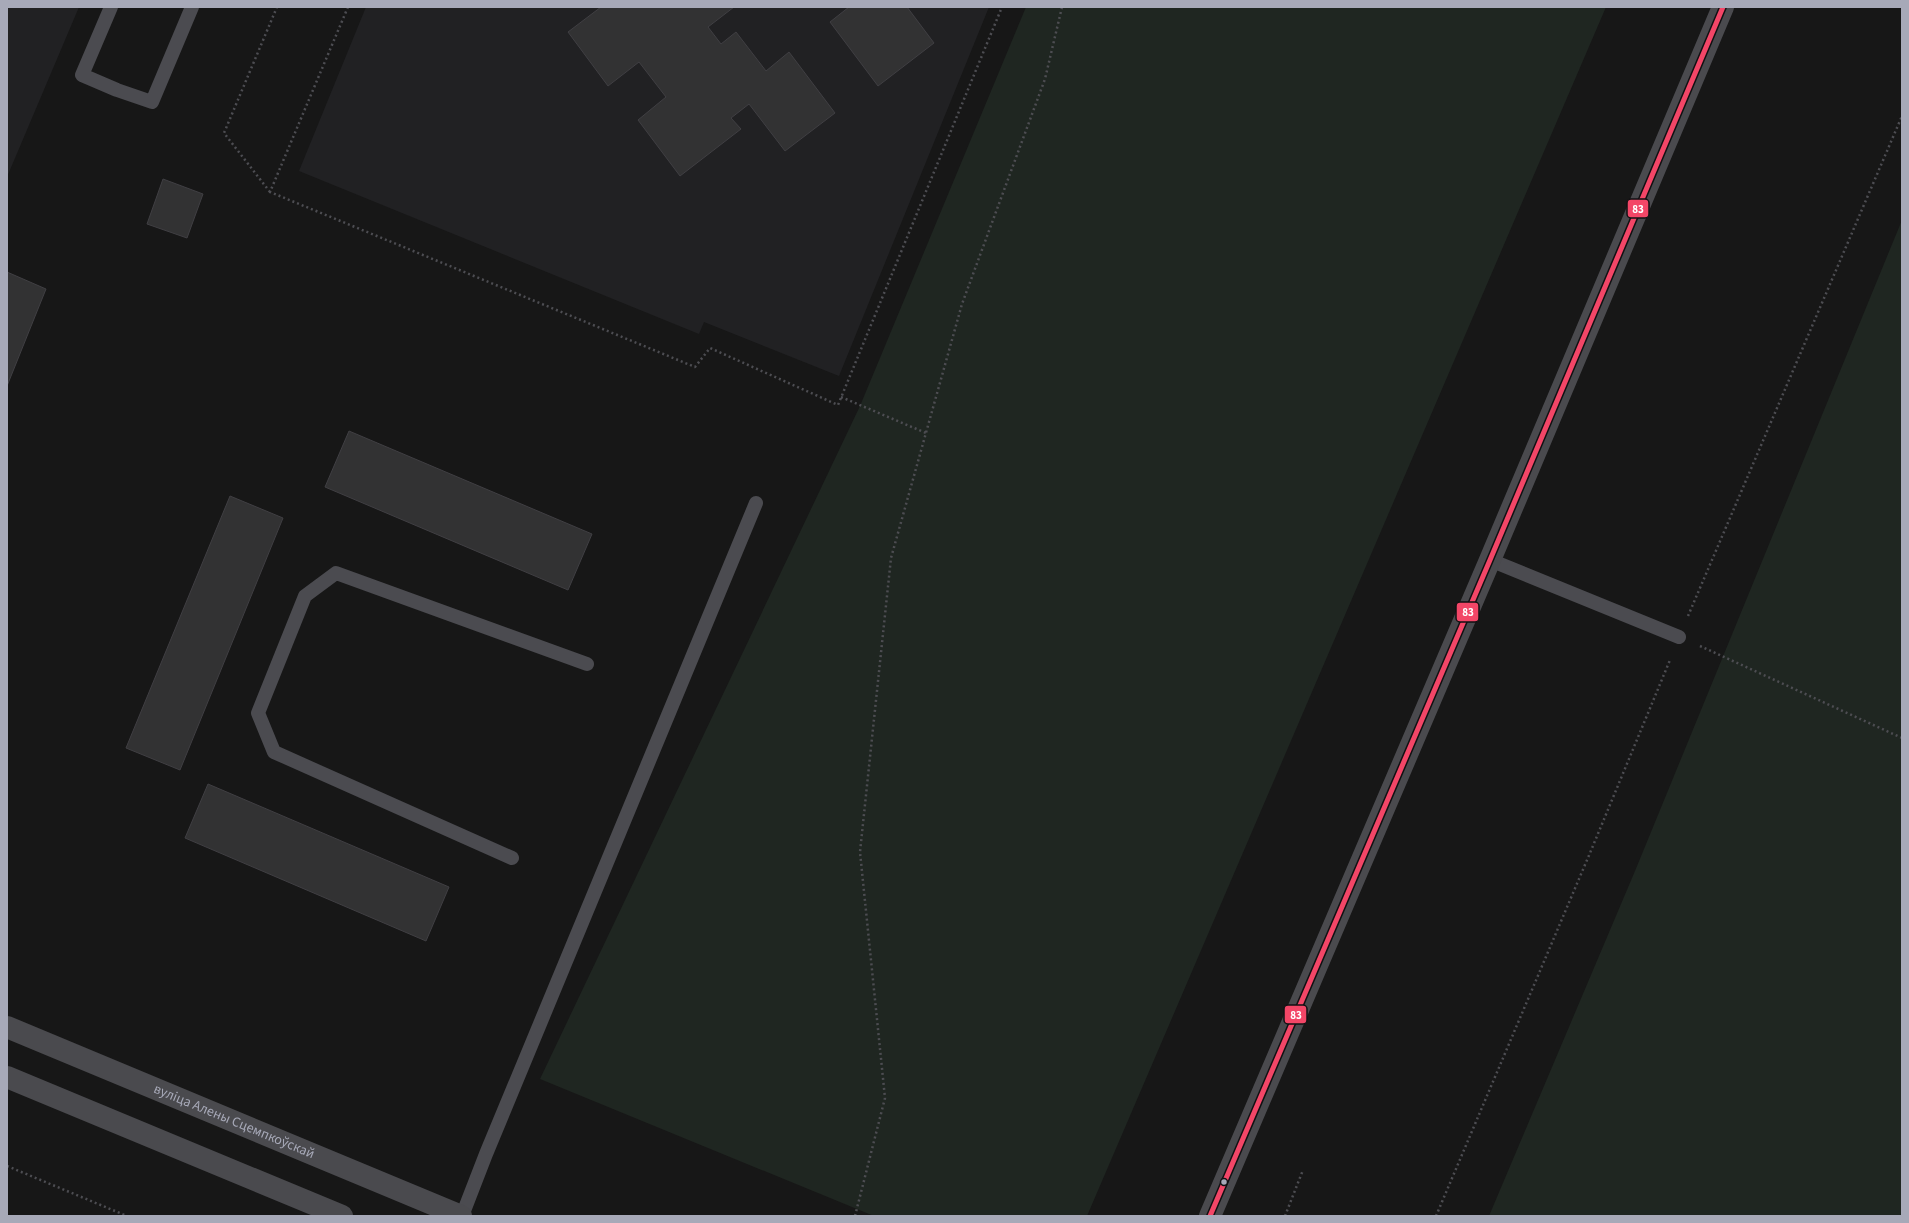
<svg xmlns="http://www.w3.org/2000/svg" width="1909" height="1223" font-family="'Source Sans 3',sans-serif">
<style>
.built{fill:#212123}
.green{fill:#1f2621}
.building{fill:#323233;stroke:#403f43}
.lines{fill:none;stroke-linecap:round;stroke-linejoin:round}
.path{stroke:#4d4d52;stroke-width:2.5;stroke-dasharray:2 3;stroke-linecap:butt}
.service{stroke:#4b4b50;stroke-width:14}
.secondary{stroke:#4a4a4e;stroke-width:22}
.bus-1-casing{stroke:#111113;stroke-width:8}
.bus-1{stroke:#f34667;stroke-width:5}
.bus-dot{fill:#a7a9b8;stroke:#111113;stroke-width:1.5}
.labels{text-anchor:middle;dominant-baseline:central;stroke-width:4;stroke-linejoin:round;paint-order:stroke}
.street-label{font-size:14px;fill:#a7a9b8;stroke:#111113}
.line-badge{stroke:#111113;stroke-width:1.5}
.badge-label{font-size:11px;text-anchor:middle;font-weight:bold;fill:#fff}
</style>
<rect width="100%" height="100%" fill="#171717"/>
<path class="built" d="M7,7H79L7,177Z
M366,7H989L839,376L704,322L699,334L299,171Z"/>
<path class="green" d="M1026,7H1606L1087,1216H874L540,1079L860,406Z
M1902,220V1216H1489L1635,871Z"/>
<path class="building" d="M601,7H734L708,27L721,44L736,32L766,71L789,52L835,113L785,151L749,104L731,118L741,129L680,176L638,120L666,97L639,62L608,86L568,32Z
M849,7H907L934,43L878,86L830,22Z
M163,179L203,194L187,238L147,224Z
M7,272L46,289L7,386Z
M349,431L592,534L568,590L325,487Z
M230,496L283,518L180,770L126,748Z
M208,784L449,887L426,941L185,838Z"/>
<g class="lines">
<path class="path" d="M348,7L270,192L695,367L710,348L838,405L1002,7
M270,192L224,133L277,7
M841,397L926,433
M1688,616L1902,116
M1700,646L1902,738
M7,1166L127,1216
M855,1216L885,1098L860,852L891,558L962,304L1045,79L1062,7
M1285,1216L1303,1170
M1436,1216L1590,853L1670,660"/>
<path class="service" d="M111,7L82,75L117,90L152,102L192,7
M1490,560L1679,637
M512,858L274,752L258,713L305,596L336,573L587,664
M462,1216L486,1154L756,503"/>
<g class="secondary">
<path id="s1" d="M7,1027L461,1216"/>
<path d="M7,1077L342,1216"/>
<path d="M1210,1216L1490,560L1723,7"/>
</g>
<defs>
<path id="bus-1" d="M1210,1216L1490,560L1723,7"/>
</defs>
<use href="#bus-1" class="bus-1-casing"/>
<use href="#bus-1" class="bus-1"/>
</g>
<circle class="bus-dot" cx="1224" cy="1182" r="3.5"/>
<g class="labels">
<g class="street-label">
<text stroke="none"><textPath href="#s1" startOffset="246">вуліца Алены Сцемпкоўскай</textPath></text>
</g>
</g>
<g class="line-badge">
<rect x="1627" y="199" width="22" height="19" rx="4" fill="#f34667"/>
<rect x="1456" y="602" width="23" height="20" rx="4" fill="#f34667"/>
<rect x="1284" y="1005" width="23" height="19" rx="4" fill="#f34667"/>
</g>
<g class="badge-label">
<text x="1638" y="213">83</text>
<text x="1468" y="616">83</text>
<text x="1296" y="1019">83</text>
</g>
<rect width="1909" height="1223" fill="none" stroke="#a7a9b8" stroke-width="16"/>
</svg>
